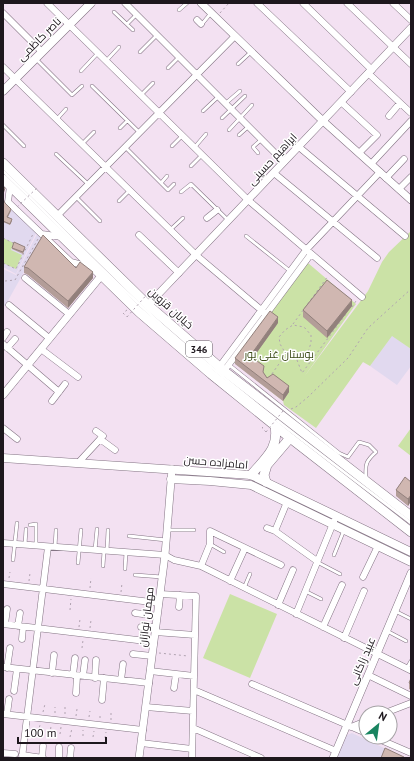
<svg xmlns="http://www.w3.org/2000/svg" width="414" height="761" font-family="'PT Sans',Cairo,sans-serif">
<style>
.education{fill:#e1d9ef}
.green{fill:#cbe2a6}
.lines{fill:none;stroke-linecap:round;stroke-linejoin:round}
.service-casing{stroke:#847484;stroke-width:4}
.minor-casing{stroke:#847484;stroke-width:7}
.tertiary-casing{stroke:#847484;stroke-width:8}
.secondary-casing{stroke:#847484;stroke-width:9}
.primary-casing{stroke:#847484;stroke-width:10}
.path{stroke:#b1a3b1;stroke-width:1;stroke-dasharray:2 3;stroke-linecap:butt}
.service{stroke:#fff;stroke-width:3}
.minor{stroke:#fff;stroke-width:6}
.tertiary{stroke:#fff;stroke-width:7}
.secondary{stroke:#fff;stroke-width:8}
.primary{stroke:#fff;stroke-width:9}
.path-bridge{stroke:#b1a3b1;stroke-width:1;stroke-dasharray:2 3;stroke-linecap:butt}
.wall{fill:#b39d98}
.shaded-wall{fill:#92807c}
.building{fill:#d0b7b1;stroke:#92807c}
.labels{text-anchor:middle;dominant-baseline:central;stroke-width:3;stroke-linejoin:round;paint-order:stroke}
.shield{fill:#fff;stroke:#615d61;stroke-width:1}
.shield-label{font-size:10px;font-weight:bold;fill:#1d171d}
.street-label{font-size:11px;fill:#1d171d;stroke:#fff}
.park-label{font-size:11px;fill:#3b4b17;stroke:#fff}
</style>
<rect width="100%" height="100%" fill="#f3e1f2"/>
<path class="education" d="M3,199L37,231L16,274L3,267Z
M38,232L43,238L5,306L3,305V269L16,275Z
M392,335L411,349V366L397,385L370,366Z
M352,733L386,749L382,758H337L347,735Z"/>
<path class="green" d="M411,231V349L392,336L370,366L363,362L316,428L284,405L283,401L232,361L308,263L356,304L304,377L368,291L382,262L389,252Z
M3,238L14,243L11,250L22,255L16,269L3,263Z
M411,428V456L398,446Z
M230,594L277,614L250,678L203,658Z"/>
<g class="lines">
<defs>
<path id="service" d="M179,10L187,3
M114,12L133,30
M127,24L137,14
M202,24L211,13
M140,52L157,35
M36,59L72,95L82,86
M106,61L119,47
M238,64L251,52
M168,68L179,57
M81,71L98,53
M92,86L139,132
M141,95L153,83
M226,103L240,91
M203,111L219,96
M222,118L245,96
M57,119L66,109
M3,125L24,146
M120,128L127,121
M229,130L252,105
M239,135L249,126
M82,144L94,132
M172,146L182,136
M125,147L168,190L174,184
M194,148L206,134
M258,153L253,147L262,139
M56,154L88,184
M191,166L201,156
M3,171C56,222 107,276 162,325C241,395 327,459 411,523
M161,183L167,176
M181,192L191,184L229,221
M76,197L100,221
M119,201L129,191
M170,230L183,218
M246,236L290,271
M228,364L339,453L348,457L359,442L369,445L376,452C366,461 365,464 366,477
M30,525L36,524V546
M167,530H194
M129,536L166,540
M210,544L224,552
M25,545L26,529
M55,547L56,530
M95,550L97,529
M107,551L108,530
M334,555L344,530
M13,560L17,523
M317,562L340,574
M78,563L81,530
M103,566L104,551
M125,569L126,552
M135,575L162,577
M244,588L250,574
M305,591L321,599
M395,611L411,619
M387,631L406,641
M407,668L411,661"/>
<path id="minor" d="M47,3L248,200L362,297
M125,3L284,162
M257,3L351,92
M303,3L372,70
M347,3L411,64
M393,3L411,20
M3,13L42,52
M197,20L201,24
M3,67L196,255L266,314
M368,73L411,113
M341,102L377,135L359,153
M389,116L400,103
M299,147L405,236
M371,164L411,121
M274,173L377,258
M386,178L404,159
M10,186L8,202L71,262L86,266
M399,189L411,177
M57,216L235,36
M207,218L217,210
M42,234L62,237
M139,235L179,273
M25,278L69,314
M9,305L49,338
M3,338L7,332
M3,344L59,392
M7,348L15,339
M41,349L78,377
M220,366L306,250L380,172
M224,371L311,254
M52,401L65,384
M3,428L17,439
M100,439L115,450
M78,463L103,436L96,431
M267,528L275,531L317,561
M275,531L287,502
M3,543L165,555L174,560L201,566L410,670
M201,566L210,544V531L281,565
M363,577L378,546
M230,581L245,548
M3,584L159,603
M160,594L196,596L192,758
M278,605L293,570
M179,607L180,595
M135,613L157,616
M296,614L334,521
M3,624L154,642
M5,624L7,609
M18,626L20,613
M141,627H156
M323,627L342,585
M155,632L195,635
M344,638L364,591
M22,639L23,627
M133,654L152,656
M3,667L149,683
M7,668L10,648
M150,671L194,676
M52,673L54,655
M73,675L75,658
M368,675L411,696
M83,676L85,660
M95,678L96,660
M121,680L123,664
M252,684L366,733
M174,688L176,674
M194,690L336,751
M14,691L17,669
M76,693L77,676
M102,700L104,678
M146,707L193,711
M385,713L411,703
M3,714L143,730
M7,714L9,699
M351,727L366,721
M193,728L261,758
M374,737L411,753
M141,743L192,749
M3,753L15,754
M22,755L43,758
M22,758L48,547
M42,758L43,746
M59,758V747
M70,758L71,748"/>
<path id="tertiary" d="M201,3L323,121L411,200
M148,305L411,28
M3,395L101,276
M139,758L165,555L172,469
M333,758L411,573"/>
<path id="secondary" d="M3,91L91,3
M3,458L251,475L411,552
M171,479L210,481L251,485L411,562"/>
<path id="primary" d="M3,163L148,305L185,337L224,371L411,516
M3,179L139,312L211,374L289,437L411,532
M251,475C265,458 279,449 275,426
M266,482L264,475L267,465L290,438"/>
</defs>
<use href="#service" class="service-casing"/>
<use href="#minor" class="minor-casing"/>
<use href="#tertiary" class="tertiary-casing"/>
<use href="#secondary" class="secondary-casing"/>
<use href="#primary" class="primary-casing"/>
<path class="path" d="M220,13L229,3
M3,238L15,244
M3,263L16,269L33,234
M5,281L15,280L38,239
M352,307L356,301
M127,310L123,313L127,317
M293,324L328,276
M297,360L302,373L346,314
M269,378L286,354L296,359L308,352L311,343V335L304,327L293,325L285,330L279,337L280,344L286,354
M291,409L296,407L308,397L348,358L368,328L411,289
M263,427L262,428L266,432
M9,578L10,572
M29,581L30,573
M90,588L91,578
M121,592L122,583
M70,610L71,599
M79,627L80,619
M90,628L91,620
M82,648L83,640
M159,653L188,656
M43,712L45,704
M55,713V707
M65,714V707
M76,716L77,709
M89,717L90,711
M100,718V713
M111,720V713
M38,732L40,725
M50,734L51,726
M60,734L61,727
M83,736V730
M70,737L72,728
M93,737L94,731
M105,738L106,732"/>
<use href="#service" class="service"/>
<use href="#minor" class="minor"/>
<use href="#tertiary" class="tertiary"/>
<use href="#secondary" class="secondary"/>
<use href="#primary" class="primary"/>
<path class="path-bridge" d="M17,207L38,187
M127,317L150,291
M266,432L283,411"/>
</g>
<path class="wall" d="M3,199L5,203L11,211L8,217L12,221L10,225L3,222Z
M12,248L25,249L23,254L12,249Z
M24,267L76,268L93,278L68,308L28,275L24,273Z
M352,306L327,338L303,317V310Z
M278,323L253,358L267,378L289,392L283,401L235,364V358Z
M411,482V501L408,506L396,496V490Z
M411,678V690L409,689V683Z"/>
<path class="shaded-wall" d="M93,272V278L68,308V301Z
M352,300V306L327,338V331Z
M278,317V323L250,362V356Z
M289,386V392L283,401V395Z
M411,495V501L408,506V499Z"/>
<path class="building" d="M3,186L5,188L3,194Z
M3,199L5,203L11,209L7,217L12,219L10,224L3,221Z
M43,235L76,268L80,262L93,272L68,301L28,268L24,267Z
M14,242L25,247L23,252L12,248Z
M327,280L352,300L327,331L303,310Z
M270,311L278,317L250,356L264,366L263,372L267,378L273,374L289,386L283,395L235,358Z
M405,477L411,482V495L408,499L396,490Z
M411,678V684L409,683Z
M385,748L404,757V758H381Z"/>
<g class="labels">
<rect class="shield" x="186" y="341" width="26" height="16" rx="3"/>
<g class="shield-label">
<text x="199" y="349">346</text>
</g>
<g class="street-label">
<text transform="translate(39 39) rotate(-45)">ناصر کاظمی</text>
<text transform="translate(272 159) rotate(-47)">ابراهیم حسینی</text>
<text transform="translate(171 308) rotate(42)">خیابان قزوین</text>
<text transform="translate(216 462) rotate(5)">امامزاده حسن</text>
<text transform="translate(146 617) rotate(-83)">مهمان نوازان</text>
<text transform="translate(362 661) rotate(-67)">عبید زاکانی</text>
</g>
<g class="park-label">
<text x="279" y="354">بوستان غنی پور</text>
</g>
</g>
<rect width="414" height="761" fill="none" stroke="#1d171d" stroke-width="8"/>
<g transform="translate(378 725) rotate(29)"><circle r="19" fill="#ffffff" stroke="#a5a2a5"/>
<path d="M0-3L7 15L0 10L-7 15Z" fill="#198460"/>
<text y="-6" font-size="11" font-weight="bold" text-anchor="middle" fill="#1d171d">N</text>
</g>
<path d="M18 737v6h88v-6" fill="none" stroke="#1d171d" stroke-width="2"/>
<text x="24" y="737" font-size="12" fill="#1d171d" stroke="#ffffff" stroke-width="3" paint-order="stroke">100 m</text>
</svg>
